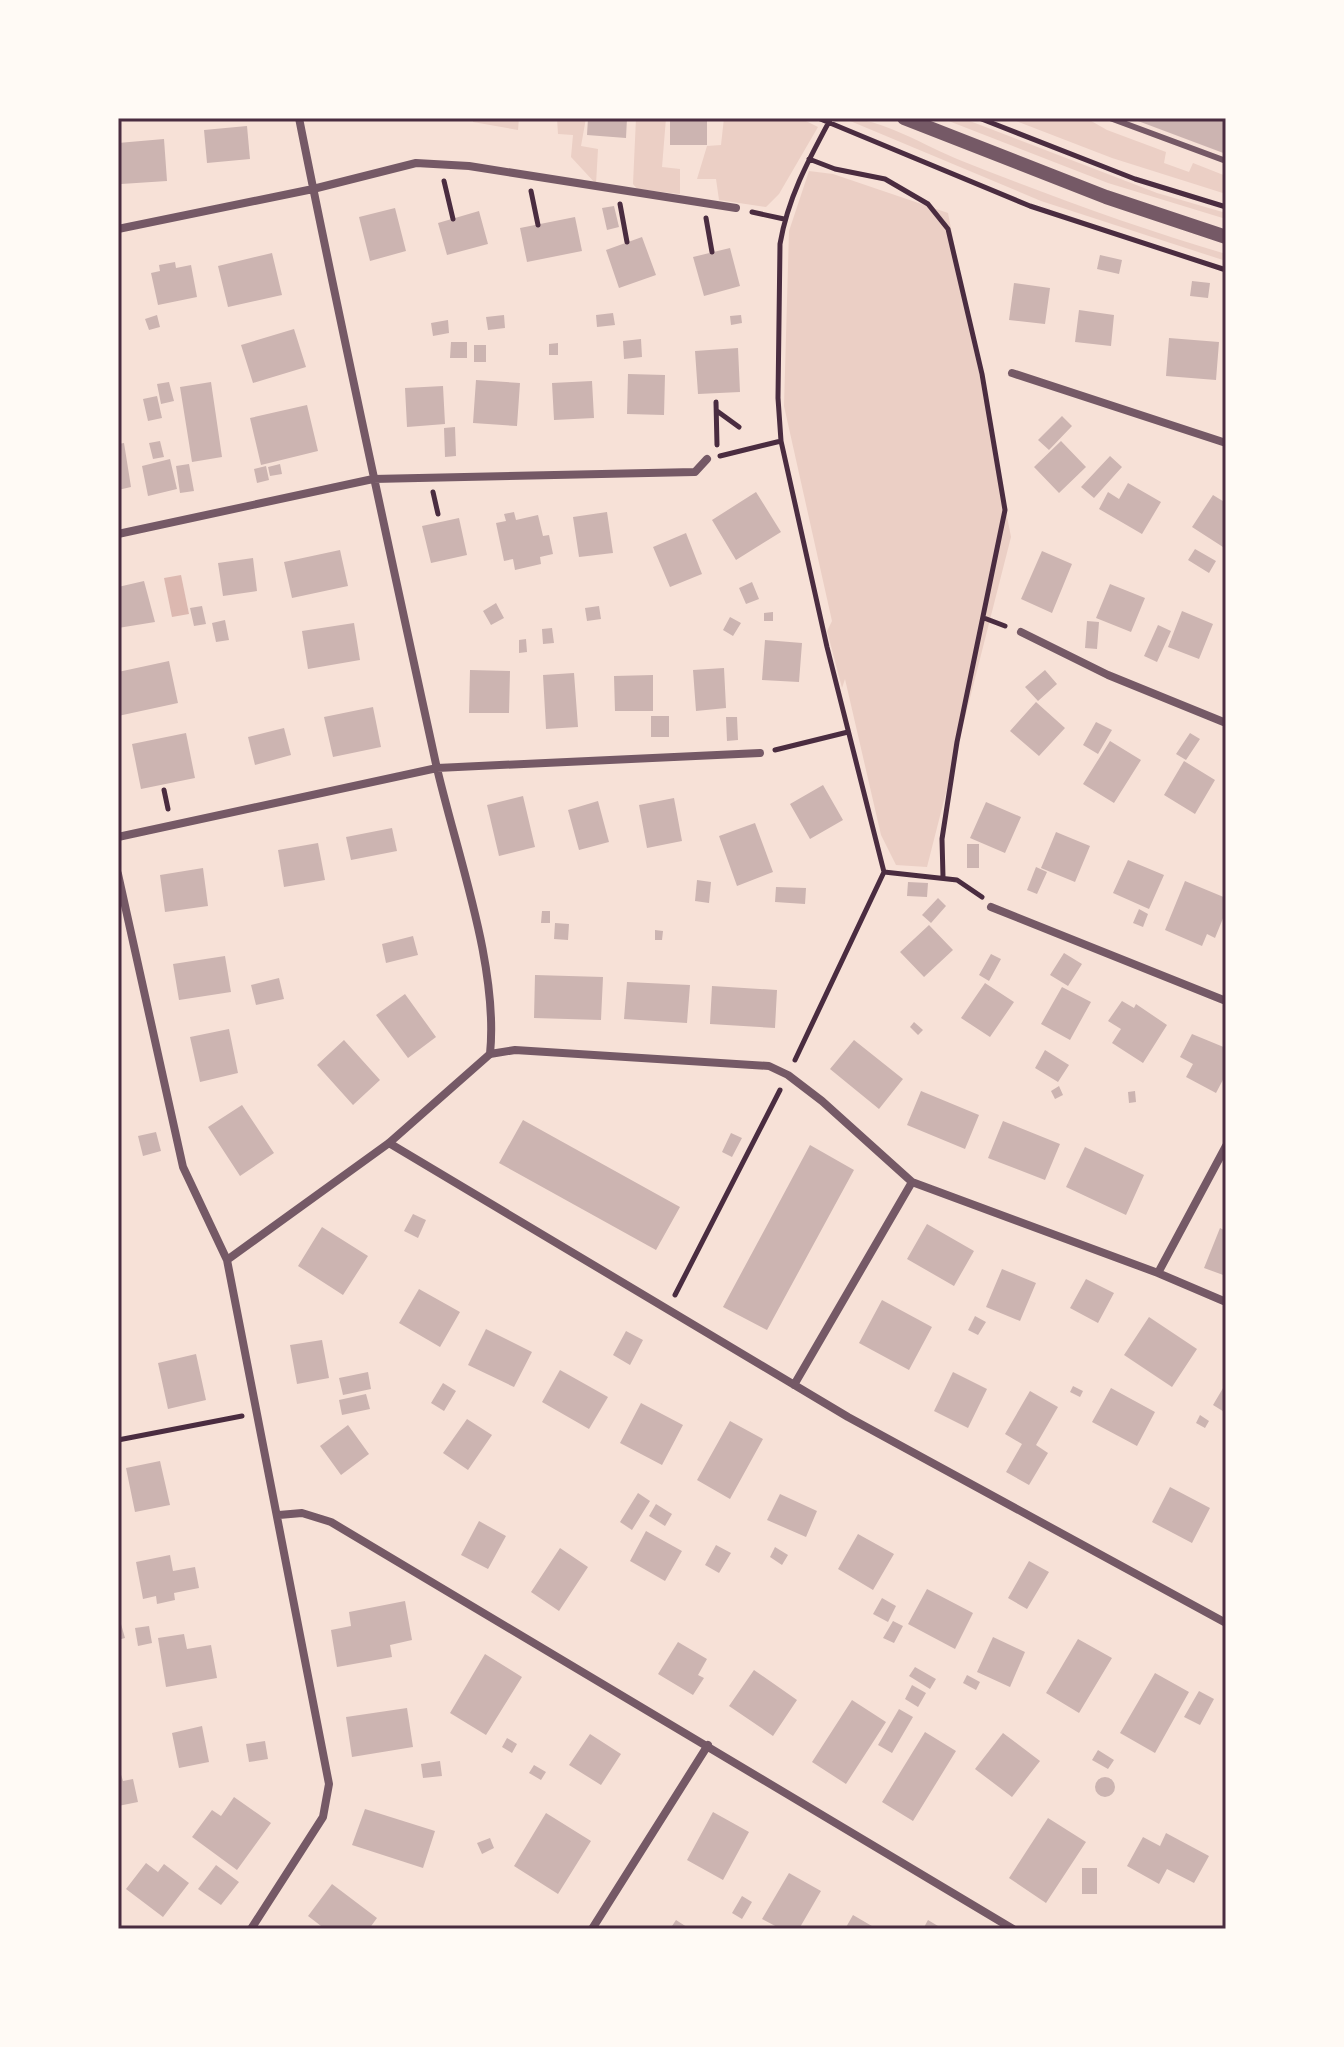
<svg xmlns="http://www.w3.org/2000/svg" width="1344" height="2047" font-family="'Archivo Narrow',sans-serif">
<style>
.green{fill:#ebcfc5}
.water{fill:#dcb8b0}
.building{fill:#ccb4b1}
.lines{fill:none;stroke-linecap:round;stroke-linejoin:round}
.path{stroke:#4a2c40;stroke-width:5}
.service{stroke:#755966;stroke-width:6}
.minor{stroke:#755966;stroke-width:8}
.tertiary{stroke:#755966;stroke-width:14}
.neatline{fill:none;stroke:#4a2c40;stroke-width:3}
</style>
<rect width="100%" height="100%" fill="#f7e1d7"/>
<path class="green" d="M473,118H519L518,130L473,122Z
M557,118H586L581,146L598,149L596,184L571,157L573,135L558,134Z
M636,118H666L662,167L680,169V194L637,189L633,184Z
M724,118H800L818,127L779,194L766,207L719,200L716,179H697L707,146L721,145Z
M843,118C883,118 924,146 962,161C1048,195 1137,228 1226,254V261L1041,201Z
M941,118H962L1157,193L1226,213V219L1108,183Z
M1008,118H1086L1107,130L1166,152L1164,163L1189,172L1193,163L1226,176V194L1112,158Z
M809,171L833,174L948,213L1011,537L927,867L896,865L881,835L845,679L842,688L827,631L832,621L784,406L789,231Z"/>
<path class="water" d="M181,575L189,614L172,617L164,578Z"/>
<path class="building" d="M588,118H627L626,138L587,135Z
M670,118H707V145H670Z
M1130,118H1226V154Z
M247,126L250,159L207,163L204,130Z
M164,139L167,181L121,184L118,143Z
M614,206L619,227L607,230L602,208Z
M395,208L406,251L370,261L359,217Z
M479,211L488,244L447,255L438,223Z
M575,217L582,251L527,262L520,228Z
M642,237L656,275L619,288L606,250Z
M730,248L740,286L704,296L693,257Z
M272,253L282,295L228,307L218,266Z
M1100,255L1122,260L1119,274L1097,269Z
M175,262L176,268L191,265L197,297L158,305L151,273L160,271L159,265Z
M1192,281L1210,283L1208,298L1190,296Z
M1014,283L1050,288L1045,324L1009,320Z
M1079,310L1114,315L1111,346L1075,342Z
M613,313L615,325L597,327L596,315Z
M157,315L160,327L149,330L145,319Z
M504,315L505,328L488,330L486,317Z
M741,315L742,323L731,325L730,316Z
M448,320L449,333L433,336L431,323Z
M294,329L306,367L253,383L241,345Z
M1169,338L1219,342L1216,380L1166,376Z
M641,339L642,357L624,359L623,341Z
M451,342H467V358H450Z
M558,343V355H549V344Z
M474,345H486V362H474Z
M738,348L740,392L698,394L695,351Z
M628,374L665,375L664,415L627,414Z
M476,380L520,383L517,426L473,423Z
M592,381L594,418L554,420L552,383Z
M169,382L174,401L161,404L157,384Z
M211,382L222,457L192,462L180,387Z
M443,386L445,424L407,427L405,388Z
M157,396L162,418L148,421L143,399Z
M307,405L318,451L261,465L250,418Z
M1062,416L1072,426L1049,450L1038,440Z
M455,427L456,456L445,457L444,428Z
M160,441L164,457L153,459L149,443Z
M1061,441L1086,467L1059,493L1034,467Z
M124,443L131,487L118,490V444Z
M1110,456L1122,467L1094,498L1081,487Z
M170,459L177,489L148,496L142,466Z
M189,464L194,491L180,493L176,466Z
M280,464L282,474L270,476L268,467Z
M266,466L269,480L257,483L254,469Z
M1128,483L1161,502L1142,534L1099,509L1108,492L1119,499Z
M756,492L781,532L736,560L712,520Z
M1213,495L1226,503V541L1223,547L1192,527Z
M514,512L516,520L538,515L543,536L549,535L553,554L540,557L541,564L515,570L513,559L504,561L496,523L506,521L504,514Z
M607,512L613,553L579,557L573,517Z
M459,518L467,555L431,563L422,526Z
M686,533L702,574L670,587L653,547Z
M1195,549L1216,561L1209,573L1188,560Z
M340,550L348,586L292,598L284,562Z
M1042,551L1072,564L1052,613L1021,599Z
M253,558L257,591L223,596L218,563Z
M144,581L155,622L118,628V587Z
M752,582L759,599L746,604L739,588Z
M1110,584L1145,598L1131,632L1096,618Z
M496,603L504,618L491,625L483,611Z
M202,606L206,624L194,626L190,608Z
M599,606L601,619L587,621L585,608Z
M1182,611L1213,624L1199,659L1168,647Z
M773,612V621H764V613Z
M730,617L741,623L733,636L723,630Z
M225,620L229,640L216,642L212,623Z
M1087,621L1099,622L1097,649L1085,648Z
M354,623L360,660L308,669L302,631Z
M1158,625L1171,631L1157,662L1144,656Z
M552,628L554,643L543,644L542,629Z
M526,639L527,652L519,653V640Z
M765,640L802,643L799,682L762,680Z
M169,661L178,703L118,716V672Z
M724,668L726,708L696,711L693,670Z
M470,670L510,671L509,713H469Z
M1045,670L1057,684L1038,701L1025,687Z
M574,673L578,727L546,729L543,675Z
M653,675V711H615L614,676Z
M1036,702L1065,728L1039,756L1010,731Z
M373,707L381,747L333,757L324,717Z
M651,716H669V737H651Z
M726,717H737L738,740L727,741Z
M1096,722L1112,730L1098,754L1083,745Z
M284,728L291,755L255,765L248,737Z
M186,733L195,778L141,789L132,744Z
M1190,733L1200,739L1186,760L1176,754Z
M1110,741L1141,760L1114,803L1083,784Z
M1184,761L1215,780L1195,814L1164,795Z
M823,785L843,820L810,839L790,804Z
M523,796L535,847L499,856L487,805Z
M674,798L682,841L647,848L639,805Z
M598,801L609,842L579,850L568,810Z
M986,802L1021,817L1005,853L970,838Z
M755,823L773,872L737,886L719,836Z
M392,828L397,851L351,860L346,837Z
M1056,832L1090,846L1075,882L1041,868Z
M318,843L325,880L284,887L278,850Z
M967,844H979V868H967Z
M1128,860L1164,875L1149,909L1113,893Z
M1036,867L1047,872L1037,894L1027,890Z
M203,868L208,906L165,912L160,875Z
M697,880L711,882L709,903L695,901Z
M1185,881L1226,898V911L1215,938L1207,934L1202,946L1165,930Z
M908,882L928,883L927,897L907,896Z
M776,887L806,888L805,904L775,902Z
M938,898L946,906L931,923L922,915Z
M1139,909L1148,914L1143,927L1133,923Z
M542,911H550V923H541Z
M555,923L569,924L568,940L554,939Z
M929,925L953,950L924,977L900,952Z
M655,930L663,931L662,940H655Z
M413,936L418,955L386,963L382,944Z
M1064,953L1082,964L1068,986L1050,975Z
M991,954L1001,959L989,981L979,975Z
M225,956L231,992L179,1000L173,964Z
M535,975L603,977L601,1020L534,1018Z
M279,978L284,999L256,1005L251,985Z
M627,982L690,985L687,1023L624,1019Z
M985,983L1014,1002L990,1037L961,1018Z
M712,986L777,990L775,1028L710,1024Z
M1062,987L1091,1002L1070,1040L1041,1024Z
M405,994L436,1037L408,1058L376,1015Z
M1122,1001L1134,1008L1136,1004L1167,1025L1143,1063L1112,1043L1121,1029L1108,1021Z
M914,1022L923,1030L918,1035L910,1027Z
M229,1029L238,1073L200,1082L190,1037Z
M1192,1034L1226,1048V1074L1216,1093L1186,1077L1193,1064L1180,1057Z
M344,1040L380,1080L353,1105L317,1065Z
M854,1040L903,1079L879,1109L830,1069Z
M1045,1050L1069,1065L1058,1082L1035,1068Z
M1059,1086L1063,1095L1055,1099L1051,1091Z
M921,1091L979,1115L965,1149L907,1125Z
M1135,1091L1136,1102L1129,1103L1128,1092Z
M242,1105L274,1153L240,1176L208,1127Z
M523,1120L680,1207L656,1250L499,1163Z
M1003,1121L1060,1144L1045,1180L988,1158Z
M156,1132L161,1151L143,1156L138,1136Z
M731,1133L742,1138L732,1157L722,1152Z
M810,1145L854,1170L767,1330L723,1307Z
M1085,1147L1144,1175L1126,1215L1066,1187Z
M413,1214L426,1220L418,1238L404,1231Z
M927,1224L974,1251L954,1286L907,1259Z
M322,1227L368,1256L343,1295L298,1266Z
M1220,1228L1226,1231V1276L1204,1268Z
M1002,1269L1036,1283L1020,1321L986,1307Z
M1086,1279L1114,1293L1098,1323L1070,1308Z
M419,1289L460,1312L440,1347L399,1323Z
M882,1300L932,1327L909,1370L859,1343Z
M975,1316L986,1322L978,1335L968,1330Z
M1149,1317L1197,1349L1172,1387L1124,1355Z
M486,1329L532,1352L514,1387L468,1365Z
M626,1331L643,1340L630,1365L613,1355Z
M322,1340L329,1378L297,1384L290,1345Z
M196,1354L206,1400L168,1409L158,1363Z
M560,1370L608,1397L589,1429L542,1402Z
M368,1372L371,1389L343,1395L339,1378Z
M953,1372L987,1389L968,1428L934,1411Z
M443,1383L456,1391L444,1411L431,1403Z
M1226,1383V1413L1213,1405Z
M1073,1386L1083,1391L1080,1397L1070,1392Z
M1111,1388L1155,1412L1137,1446L1092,1422Z
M1030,1391L1058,1407L1036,1445L1048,1453L1029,1485L1006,1472L1022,1444L1005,1434Z
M366,1394L370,1409L342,1415L339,1400Z
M641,1403L683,1425L662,1465L620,1443Z
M1200,1415L1209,1421L1205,1428L1196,1423Z
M467,1419L492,1435L468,1470L443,1453Z
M730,1421L763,1439L730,1499L697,1480Z
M348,1425L369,1454L341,1475L320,1446Z
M160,1461L170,1505L135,1512L126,1468Z
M1170,1487L1210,1508L1192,1543L1152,1522Z
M638,1493L650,1501L632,1530L620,1522Z
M780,1494L817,1511L806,1537L767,1520Z
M656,1504L672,1514L665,1526L649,1516Z
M479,1521L506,1536L488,1569L461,1555Z
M646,1531L682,1551L665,1581L630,1561Z
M858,1534L894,1554L873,1590L838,1569Z
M716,1545L731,1553L719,1573L705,1565Z
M775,1547L788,1555L782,1565L770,1557Z
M560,1548L588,1567L559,1611L531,1592Z
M170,1555L173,1571L195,1567L199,1588L174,1593L175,1600L157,1604L156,1596L143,1599L136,1562Z
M1029,1561L1049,1572L1027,1609L1008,1598Z
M927,1589L973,1613L955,1649L908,1624Z
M882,1598L896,1606L888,1622L873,1614Z
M405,1601L412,1640L390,1645L392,1657L337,1667L331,1630L351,1626L349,1612Z
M893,1621L903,1626L894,1643L883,1638Z
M121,1624L125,1638L118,1640V1625Z
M149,1626L152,1643L138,1646L135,1628Z
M184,1634L187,1649L211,1645L217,1678L166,1687L158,1638Z
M993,1637L1025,1652L1010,1687L977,1672Z
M1078,1639L1112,1658L1079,1713L1046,1693Z
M678,1642L707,1659L698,1675L704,1678L693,1695L658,1674Z
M485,1654L522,1677L486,1735L450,1713Z
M915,1667L936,1679L930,1689L909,1676Z
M754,1670L797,1700L773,1736L729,1706Z
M1155,1673L1189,1692L1155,1753L1120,1733Z
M967,1675L980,1682L976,1690L963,1683Z
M912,1685L926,1693L918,1707L905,1699Z
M1199,1691L1214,1699L1200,1725L1184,1717Z
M852,1700L886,1722L846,1784L812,1762Z
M407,1708L413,1747L352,1757L346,1717Z
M899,1709L913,1717L892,1753L878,1745Z
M202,1726L209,1762L179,1768L172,1733Z
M925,1732L956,1751L913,1821L882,1802Z
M1003,1733L1040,1761L1012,1797L975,1769Z
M590,1734L621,1754L601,1785L569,1765Z
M507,1738L517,1744L512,1753L502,1747Z
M265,1741L268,1759L249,1762L246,1744Z
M1098,1750L1114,1760L1108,1769L1092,1760Z
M440,1761L442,1776L423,1778L421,1764Z
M118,1765L123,1781L133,1779L138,1802L118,1806Z
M534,1765L546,1772L541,1780L529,1773Z
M1095 1787a10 10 0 1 1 20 0a10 10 0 1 1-20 0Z
M234,1797L271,1823L237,1870L192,1837L212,1810L221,1816Z
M365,1809L435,1831L423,1868L352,1845Z
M713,1812L749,1832L723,1880L687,1860Z
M546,1813L591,1841L558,1894L514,1866Z
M1048,1818L1086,1842L1046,1903L1009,1878Z
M1166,1833L1209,1856L1194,1883L1167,1869L1159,1884L1127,1866L1143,1837L1160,1846Z
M490,1838L494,1848L482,1854L477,1843Z
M146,1863L158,1872L164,1864L189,1883L163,1917L126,1889Z
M216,1865L239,1882L221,1905L198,1889Z
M1082,1868H1097V1894H1082Z
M789,1873L821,1891L799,1929H781L762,1919Z
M332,1884L377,1918L369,1929H325L308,1916Z
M742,1896L752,1902L742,1919L732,1913Z
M853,1915L877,1929H845Z
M676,1920L690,1929H670Z
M928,1920L943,1929H923Z"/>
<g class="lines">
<path class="path" d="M818,118L1030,206L1226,270
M979,118L1135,179L1226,207
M809,159L835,169L885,179L928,204L948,229L982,374L1005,510L957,742L942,839L943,877
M444,181L453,219
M531,191L538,225
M620,204L627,242
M752,212L784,219
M706,218L712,252
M716,402L717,445
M717,411L739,427
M720,456L781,441
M433,492L438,514
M984,618L1005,626
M775,750L848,732
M164,790L168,809
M884,872L957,880L982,897
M795,1060L884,872L827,647L781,441L778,398L780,244C788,197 809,159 831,118
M675,1295L780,1090
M118,1440L242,1416"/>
<path class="service" d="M1110,118L1226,161"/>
<path class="minor" d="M299,118C342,334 389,549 436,764C456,852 499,966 490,1054
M118,229L313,189L416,163L469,166L736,208
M1012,373L1226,443
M118,534L373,479L695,472L707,459
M1021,632L1108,675L1226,723
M118,837L437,768L760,753
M118,874L183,1167L227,1260L329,1784L323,1817L251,1929
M991,907L1226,1001
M389,1143L848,1417L1226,1623
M227,1260L389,1143L490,1054L515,1050L769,1066L788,1075L822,1101L912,1182L1158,1273L1226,1302
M1158,1273L1226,1146
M794,1385L912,1182
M279,1515L302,1513L331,1522L1013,1929
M592,1929L708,1745"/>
<path class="tertiary" d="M904,118L1106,197L1226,237"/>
</g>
<rect width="1344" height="2047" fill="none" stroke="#fffaf5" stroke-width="240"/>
<rect x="120" y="120" width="1104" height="1807" class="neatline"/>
</svg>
